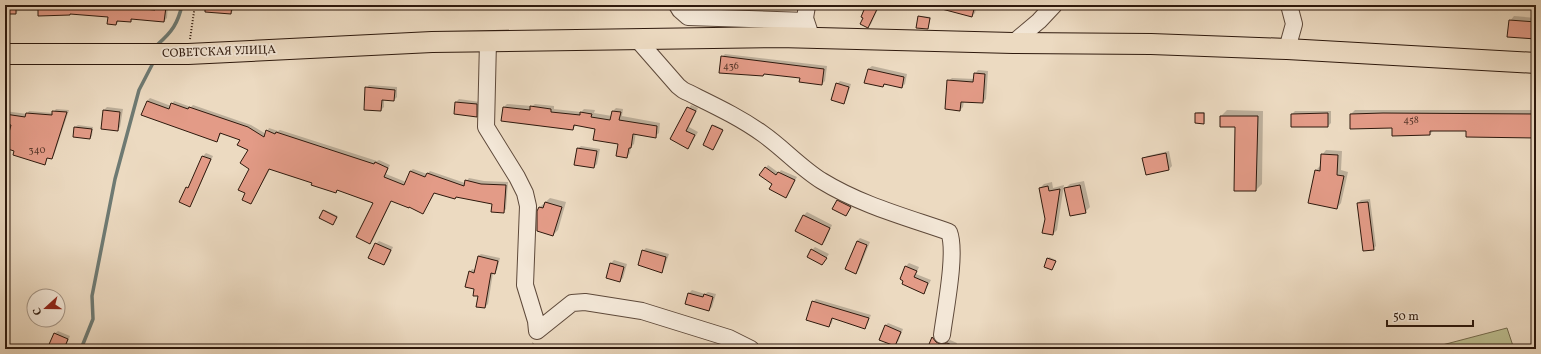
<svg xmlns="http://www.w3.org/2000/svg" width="1541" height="354" font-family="Vollkorn,serif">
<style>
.green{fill:#bcbe90;stroke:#756c4e}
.shadow{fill:#0003}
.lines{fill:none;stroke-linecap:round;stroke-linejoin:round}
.stream{stroke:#6e7a73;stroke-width:3.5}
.building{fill:#e39b87;stroke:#2e190d}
.minor-casing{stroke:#5e493a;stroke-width:18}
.major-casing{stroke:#2e190d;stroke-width:22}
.path{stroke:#2e190d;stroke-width:2;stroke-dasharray:1 2;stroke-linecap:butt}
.minor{stroke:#f3e7d7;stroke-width:16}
.major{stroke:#ecdac1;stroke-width:20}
.labels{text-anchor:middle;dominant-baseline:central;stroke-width:4;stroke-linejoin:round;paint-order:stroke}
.number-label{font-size:10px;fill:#5b3a2c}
.street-label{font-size:12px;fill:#2e190d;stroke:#f3e7d7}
</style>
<rect width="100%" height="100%" fill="#ecdac1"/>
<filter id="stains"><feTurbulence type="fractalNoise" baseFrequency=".005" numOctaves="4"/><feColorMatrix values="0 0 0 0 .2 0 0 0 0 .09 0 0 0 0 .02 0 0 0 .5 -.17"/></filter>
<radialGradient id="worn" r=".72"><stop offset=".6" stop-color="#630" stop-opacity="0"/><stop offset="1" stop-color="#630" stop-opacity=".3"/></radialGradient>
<path class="green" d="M1507,328L1514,349H1427Z"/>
<path class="shadow" d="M5,5H135L156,7L158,5H168L167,18L164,21L134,18L131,21H119L116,24L109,16L39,11H18L16,13H5Z
M214,5H290L234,9L231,13Z
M579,5H643L642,6H606L603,9L578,8Z
M867,5H880L871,24L868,27Z
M956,5H977L975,13L972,16Z
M920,16L931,17L928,28L919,17Z
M1514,16L1536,18V38L1510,21Z
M725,54L827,66L825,81L822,84L801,77L722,57Z
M872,66L907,74L905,84L902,87L886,84L883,86L868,69Z
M978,70L988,71L986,99L983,102L964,101L963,107L960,110L948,81L952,78L975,79V74Z
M840,81L851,84L846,100L843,103L837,84Z
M369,85L397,87V97L394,100L384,99V107L381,110L366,88Z
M150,98L171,106L174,101L191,107L193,105L251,125L266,134L269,128L278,131L280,130L377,161L379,160L390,165L386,174L406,182L410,171L413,169L427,174L430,171L465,183L469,178L484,181L508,182L506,209L503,212L493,203L435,192L423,213L409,206L392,200L373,240L370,243L374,203L339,189L336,192L313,182L270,169L253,200L250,203L246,193L251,168L249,150L242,139L222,132L217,141L147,101Z
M459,99L480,102L479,113L476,116L456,102Z
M507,104L532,106L535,104L554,106V109L581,112L584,109L595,110L594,113L612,116L613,111L616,108L623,109L622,116L660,123L659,133L655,136L636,133L634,144L631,147L630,153L627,157L619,143L596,128L576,125L573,129L504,107Z
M691,105L698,108L689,127L698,132L688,148L671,139Z
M107,107L123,109L120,127L117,130L104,110Z
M56,109L69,110L54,155L52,158L48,157L44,164L16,150L7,142L5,141V111L27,114L29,111L53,113Z
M1227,110L1263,111L1262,184L1256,190L1236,126L1221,116Z
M1355,110H1536V137L1467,130H1434L1430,134L1393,127L1351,128V114Z
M1295,111H1331V123L1328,126L1292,114Z
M1198,112H1205V121L1204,123L1196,113Z
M78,125L93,127L92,136L90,138L75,127Z
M715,125L723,129L714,147L713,126Z
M581,146L600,149L597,164L594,167L577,149Z
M1326,150L1342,151L1341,170L1348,172L1341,203L1337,208L1316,170L1321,165L1322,155Z
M1169,151L1172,166L1169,169L1147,174L1144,159L1147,156Z
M206,153L213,156L192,203L189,206L187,188L190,185L203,156Z
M768,165L779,173L781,170L797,177L786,197L773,184L766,168Z
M1084,181L1090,207L1085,212L1065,189L1070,184Z
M1052,182L1053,188L1064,185L1057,230L1053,234L1046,219L1040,188L1044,184Z
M840,197L853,203L846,215L837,200Z
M550,198L566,202L558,230L553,235L540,207Z
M1370,199L1376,246L1373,249L1358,203L1361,200Z
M325,210L338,216L333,224L324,211Z
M807,212L832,225L825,241L822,244L797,231L804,215Z
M860,238L870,242L859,269L856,272L847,269L857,241Z
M379,241L393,247L387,261L384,264L376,244Z
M815,247L829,254L822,264L812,250Z
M646,248L669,254L664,268L661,271L643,251Z
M481,254L500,258L497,270L493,273L488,304L485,307L475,288L470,272L472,269L475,270L478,256Z
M1049,257L1056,260L1053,268L1045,266Z
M614,260L627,264L623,278L620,281L607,277L611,263Z
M909,263L919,267L916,274L931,280L926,289L923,292L901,279L906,266Z
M692,290L705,294L708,292L716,294L712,307L709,310L689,293Z
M816,299L871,315L867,325L864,328L833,318L832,323L829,326L813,302Z
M888,323L903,329L898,342L895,345L885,326Z
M58,331L70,336L65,349H53L54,334Z
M935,335L944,342L950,340L957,343L955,349H928L933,337Z"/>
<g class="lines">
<path class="stream" d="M158,44C172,32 178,23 182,5
M81,349L93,319L92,296L115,179L139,90L153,63"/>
</g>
<path class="building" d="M5,5H16V14H5Z
M38,5H133L132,8L155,10V6L166,7L164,22L131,19V22L117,21L116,25L107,24L108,17L70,14V15L38,16Z
M205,5H232L231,14L205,12Z
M866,5H879L868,28L860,24L863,18L861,17Z
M939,5H975L972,17L938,8Z
M918,16L930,18L928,29L916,28Z
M1509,20L1536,22V39L1507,37Z
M721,56L824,69L822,85L799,82L800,78L764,74L763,76L719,73Z
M868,69L904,77L902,88L884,84L883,87L864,83Z
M974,73L985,74L983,103L961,102L960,111L945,109L947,80L973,82Z
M836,83L849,87L844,104L831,100Z
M365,87L395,90L394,101L382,100L381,111L364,110Z
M147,101L169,109L171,103L188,109L189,107L248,127L264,137L266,130L275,134L276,132L374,164L375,162L388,168L384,177L404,185L410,171L425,177L427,173L464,186L465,180L481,184L506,185L504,213L491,212L492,204L456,197L455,199L434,193L423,214L409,207V208L391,201L370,244L356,237L373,203L337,190L336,193L311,185L312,183L269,169L251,204L242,200L245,193L238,190L249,169L240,163L248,150L237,145L240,140L220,133L217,142L141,115Z
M455,102L477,104V117L454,114Z
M530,106L551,109V112L580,115V112L592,114L591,117L610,120L612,111L621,112L619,120L657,126L656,138L633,134L631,148H629L627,158L616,156L618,144L593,140L595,129L574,125L573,130L501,121L503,107L530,110Z
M687,107L696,111L686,131L695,135L688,149L670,139Z
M103,110L120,112L118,131L101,129Z
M52,111L67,112L52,159L47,158L45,165L13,155L14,151L5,148L11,125L5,124V114L25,117L26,113L52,115Z
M1195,113H1204V124L1195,123Z
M1328,113V127H1291V114Z
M1383,113L1536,114V138L1466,137V131H1430V135L1392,136V128L1350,129V114Z
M1220,116H1258L1256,191H1234L1235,127H1220Z
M712,125L723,130L713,150L703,145Z
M74,127L92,129L90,139L73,137Z
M577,148L597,151L594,168L574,165Z
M1166,153L1169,170L1146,175L1142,158Z
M1321,154L1338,155L1337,175L1344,176L1337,209L1308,203L1315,170L1320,171Z
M202,156L211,159L190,207L179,202L186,187L188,188Z
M765,167L776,175L778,172L795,180L786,198L769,189L772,184L759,175Z
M1080,185L1086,213L1070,216L1064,188Z
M1048,186L1049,191L1060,189L1053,235L1042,233L1045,219L1039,188Z
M837,200L851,207L846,216L832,209Z
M545,202L562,207L553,236L537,231V211L539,207L543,208Z
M1368,202L1374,250L1363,251L1357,203Z
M323,210L337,217L333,225L319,218Z
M803,215L830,228L822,245L795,231Z
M857,241L867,245L856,274L845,269Z
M375,243L391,250L384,265L368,258Z
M811,249L827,258L822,265L807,257Z
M642,250L666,257L662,273L638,265Z
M478,256L498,261L495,274L491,273L485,308L476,307L478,296H473L474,289L465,287L469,271L474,273Z
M1047,258L1056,261L1052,270L1044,267Z
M610,263L624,267L620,282L606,278Z
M905,266L917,271L914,277L928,283L924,294L902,284L903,281L900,279Z
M688,293L703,297L704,294L713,297L709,311L685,304Z
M812,301L869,318L865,329L832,318L829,327L806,320Z
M885,325L901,332L895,346L879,340Z
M54,333L68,339L64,349H47Z
M932,337L936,342L940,344L947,343L961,349H927Z"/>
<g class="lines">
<defs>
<path id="minor" d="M677,5L680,10L688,17L806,21
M808,5L807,6L805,18L809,30
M636,38L678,86L683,90C711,104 738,116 763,134C783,148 801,168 822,181C861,205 906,217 949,232C957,252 945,311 942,335
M488,41L486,127L517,177L525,193L528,206L525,285L536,321L537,331
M1013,43L1039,21L1054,5
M1287,49L1294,24L1289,5
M537,331L572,303L585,302L642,311L729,338L751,349"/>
<path id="major" d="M5,54H188L432,42L779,37L1013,43L1151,44L1287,49L1536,63"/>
</defs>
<use href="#minor" class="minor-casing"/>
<use href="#major" class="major-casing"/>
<path class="path" d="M190,39L195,5
M531,349L533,343"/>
<use href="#minor" class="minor"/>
<use href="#major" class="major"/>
</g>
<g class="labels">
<g class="number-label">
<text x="731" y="66">436</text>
<text x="1411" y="120">458</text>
<text x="37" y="150">340</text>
</g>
<g class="street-label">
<text transform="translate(219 52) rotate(-2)">СОВЕТСКАЯ УЛИЦА</text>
</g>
</g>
<rect width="1541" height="354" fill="none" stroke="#ecdac1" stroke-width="20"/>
<rect x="6" y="6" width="1529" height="342" fill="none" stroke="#2e190d" stroke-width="2"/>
<rect x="10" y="10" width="1521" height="334" fill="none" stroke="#2e190d"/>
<g transform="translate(46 308) rotate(249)"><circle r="19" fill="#f3e7d7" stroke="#a49586"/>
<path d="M0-3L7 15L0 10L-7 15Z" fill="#8f2418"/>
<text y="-6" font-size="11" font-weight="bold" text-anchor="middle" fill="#2e190d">С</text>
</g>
<path d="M1387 320v6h86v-6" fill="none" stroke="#2e190d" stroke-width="2"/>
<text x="1393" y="320" font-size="12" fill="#2e190d" stroke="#f3e7d7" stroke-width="3" paint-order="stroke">50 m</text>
<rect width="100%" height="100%" filter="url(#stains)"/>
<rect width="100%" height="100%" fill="url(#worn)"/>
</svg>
